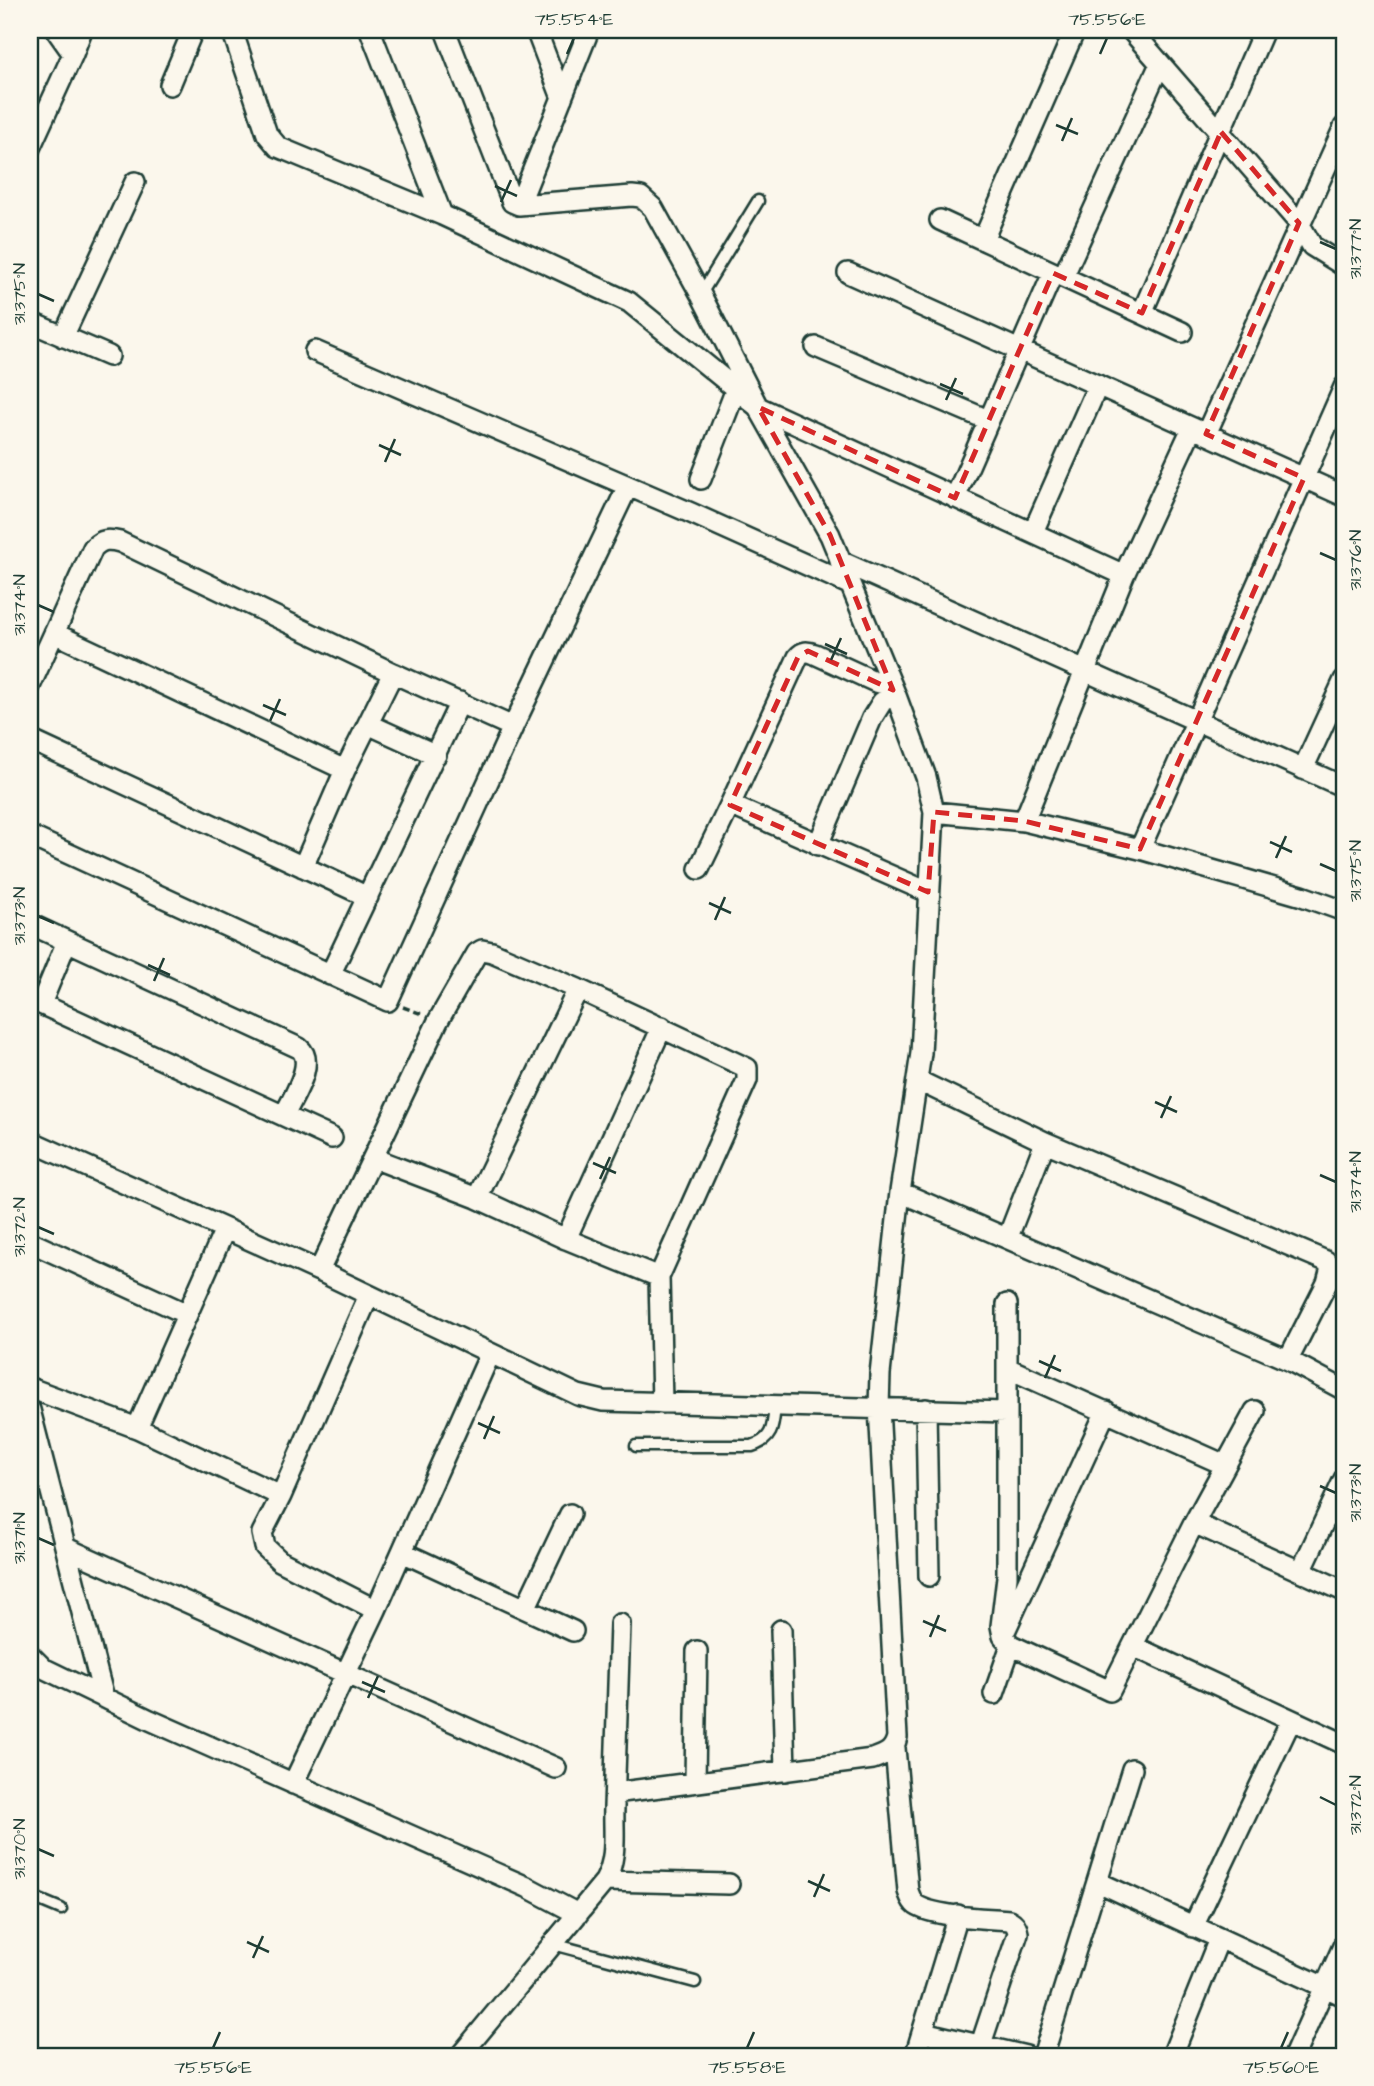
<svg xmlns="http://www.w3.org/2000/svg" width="1374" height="2086" font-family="'Architects Daughter',sans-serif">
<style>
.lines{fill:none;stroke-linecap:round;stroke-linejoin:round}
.service-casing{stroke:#1f3d34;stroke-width:15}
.minor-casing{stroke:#1f3d34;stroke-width:24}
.path{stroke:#1f3d34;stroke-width:3.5;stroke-dasharray:7 5;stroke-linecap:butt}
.service{stroke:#fbf7ec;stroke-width:10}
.minor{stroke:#fbf7ec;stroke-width:19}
.marked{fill:none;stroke:#d62828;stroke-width:5;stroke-dasharray:14 9;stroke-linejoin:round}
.ticks{fill:none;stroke:#1f3d34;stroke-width:2.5}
.neatline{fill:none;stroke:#1f3d34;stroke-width:2.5}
.ticks-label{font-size:18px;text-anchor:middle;fill:#1f3d34}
</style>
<rect width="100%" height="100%" fill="#fbf7ec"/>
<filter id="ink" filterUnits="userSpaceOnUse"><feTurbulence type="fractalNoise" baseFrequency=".0143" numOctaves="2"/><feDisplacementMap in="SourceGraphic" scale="14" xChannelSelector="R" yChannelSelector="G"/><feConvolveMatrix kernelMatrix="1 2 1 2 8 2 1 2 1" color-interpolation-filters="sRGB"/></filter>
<g filter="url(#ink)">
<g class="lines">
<defs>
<path id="service" d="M701,294L758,201
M636,1446H752C774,1439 773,1425 775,1405
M30,1896L61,1909
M553,1944L695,1982"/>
<path id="minor" d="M232,30L267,134L278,147L442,215L629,302L758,407L1124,575
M370,30L442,215
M445,30L512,202L519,205L632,196L641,197L653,208L701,295L758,407L830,535L895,693L926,777L934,812L921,1053L900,1192L880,1374L879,1407L897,1737C894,1751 887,1754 873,1759L622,1792L615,1798
M536,30L562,98
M1131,30L1299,223L1312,246L1344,266
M73,54L82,30
M170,85L193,30
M30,148L73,54L56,30
M519,205L589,30
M940,220L1182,332
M983,240L1075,30
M848,273L1344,496
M1063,277L1160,64
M1142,313L1264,30
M30,322L109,356
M63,337L135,182
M816,347L988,420
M315,351L691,513L849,584
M1206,434L1344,127
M701,479L736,389
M955,498L1053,273
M1033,532L1098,385
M840,561L1344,787
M54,633L345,770
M30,686L93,548C102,539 108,539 120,542L393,673L513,727L628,486
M892,686L876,682L815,654C807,651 803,651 798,657L730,805L928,892
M368,724L436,755
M30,740L368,897
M1303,769L1344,680
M934,812L1024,821L1140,849L1302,896L1344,911
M1024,821L1124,575L1192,428
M30,836L388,1001L513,727
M818,845L872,718L882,702L895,693
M1140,849L1344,387
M303,867L345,770L393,673
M699,869L730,805
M30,924L299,1048C317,1062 292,1098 285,1114
M330,975L460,702
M30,999L332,1138
M41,1004L67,941
M917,1080L1045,1142L1326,1261L1331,1268L1327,1283L1288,1360
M30,1141L319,1271L578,1395L603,1401L1006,1412
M373,1158L477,1198L566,1239L659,1277
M900,1192L1288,1360L1344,1390
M477,1198L578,989
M1008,1237L1045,1142
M566,1239L662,1027
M30,1242L187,1314
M319,1271L438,1021L477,953L482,950L492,952L578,989L747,1068V1080L659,1277L662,1403
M369,1295L281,1496L262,1533L265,1547L280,1561L376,1610
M1007,1304V1577L1001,1626L1003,1636L1011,1645L1110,1691L1194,1523L1255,1411
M1007,1368L1225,1465
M30,1388L137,1428L281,1496
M926,1409L929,1576
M30,1410L104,1698
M137,1428L225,1229
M1194,1523L1344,1591
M66,1548L556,1768
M402,1552L573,1631
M1301,1571L1344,1479
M525,1609L570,1514
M1006,1629L1106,1411
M781,1630L785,1771
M1133,1646L1344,1744
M30,1655L43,1668L150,1720L527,1887L578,1914
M994,1694L1011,1645
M895,1748L908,1891C910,1896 911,1901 916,1905C934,1917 986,1918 1009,1920C1015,1923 1017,1926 1018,1933L977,2056
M695,1781L697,1651
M293,1784L376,1610L490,1354
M605,1881L729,1884
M1098,1882L1344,1996
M1193,1927L1291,1720
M923,2032L1026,2056
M460,2056L605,1881C618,1856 613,1833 614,1807C616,1746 618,1685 620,1624
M915,2056L958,1915
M1043,2056L1132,1769
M1172,2056L1219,1939
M1294,2056L1344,1944"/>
</defs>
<use href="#service" class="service-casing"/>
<use href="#minor" class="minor-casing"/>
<path class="path" d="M403,1007L422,1014"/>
<use href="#service" class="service"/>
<use href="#minor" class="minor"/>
</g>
</g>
<path class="marked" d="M1221,132L1299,223L1206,434L1304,478L1140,849L1024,821L934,812L928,892L730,805L798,657L808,651L893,690L830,535L758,407L955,498L1053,273L1142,313Z"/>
<path class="ticks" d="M567,54L574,38M1100,54L1107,38M1056,125L1078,134M1062,141L1072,118M495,186L517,196M501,202L511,180M1320,242L1336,249M38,294L54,301M940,384L963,394M946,400L956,378M379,445L401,455M385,462L395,439M1320,553L1336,560M38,605L54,612M825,644L847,654M831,660L841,638M263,705L286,715M270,721L280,699M1270,842L1292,852M1276,858L1286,836M1320,864L1336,871M709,903L731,913M38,916L54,923M715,920L725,897M148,965L170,975M154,981L164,958M1155,1102L1177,1112M1161,1118L1171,1096M593,1163L616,1173M1320,1175L1336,1182M600,1179L610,1157M38,1227L54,1234M1039,1361L1061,1371M1045,1378L1055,1355M478,1423L500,1433M484,1439L494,1416M1320,1486L1336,1493M38,1538L54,1545M923,1621L946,1631M930,1637L939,1615M362,1682L385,1692M368,1698L378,1676M1320,1797L1336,1805M38,1849L54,1856M808,1881L830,1891M814,1897L824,1874M247,1942L269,1952M253,1958L263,1936M213,2048L220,2032M747,2048L754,2032M1281,2048L1288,2032"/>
<rect width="1374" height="2086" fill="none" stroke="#fbf7ec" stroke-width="77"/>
<rect x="38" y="38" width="1298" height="2010" class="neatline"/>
<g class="ticks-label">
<text x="574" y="25">75.554°E</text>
<text x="1107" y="25">75.556°E</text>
<text transform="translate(1355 249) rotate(-90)" y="6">31.377°N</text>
<text transform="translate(19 294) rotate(-90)" y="6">31.375°N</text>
<text transform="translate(1355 560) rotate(-90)" y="6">31.376°N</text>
<text transform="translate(19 605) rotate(-90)" y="6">31.374°N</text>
<text transform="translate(1355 871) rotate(-90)" y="6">31.375°N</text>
<text transform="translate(19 916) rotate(-90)" y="6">31.373°N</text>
<text transform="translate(1355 1182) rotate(-90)" y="6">31.374°N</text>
<text transform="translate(19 1227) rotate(-90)" y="6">31.372°N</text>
<text transform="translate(1355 1493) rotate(-90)" y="6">31.373°N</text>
<text transform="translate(19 1538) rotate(-90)" y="6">31.371°N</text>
<text transform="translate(1355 1805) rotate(-90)" y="6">31.372°N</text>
<text transform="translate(19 1849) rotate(-90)" y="6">31.370°N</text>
<text x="213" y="2073">75.556°E</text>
<text x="747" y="2073">75.558°E</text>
<text x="1281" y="2073">75.560°E</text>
</g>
</svg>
